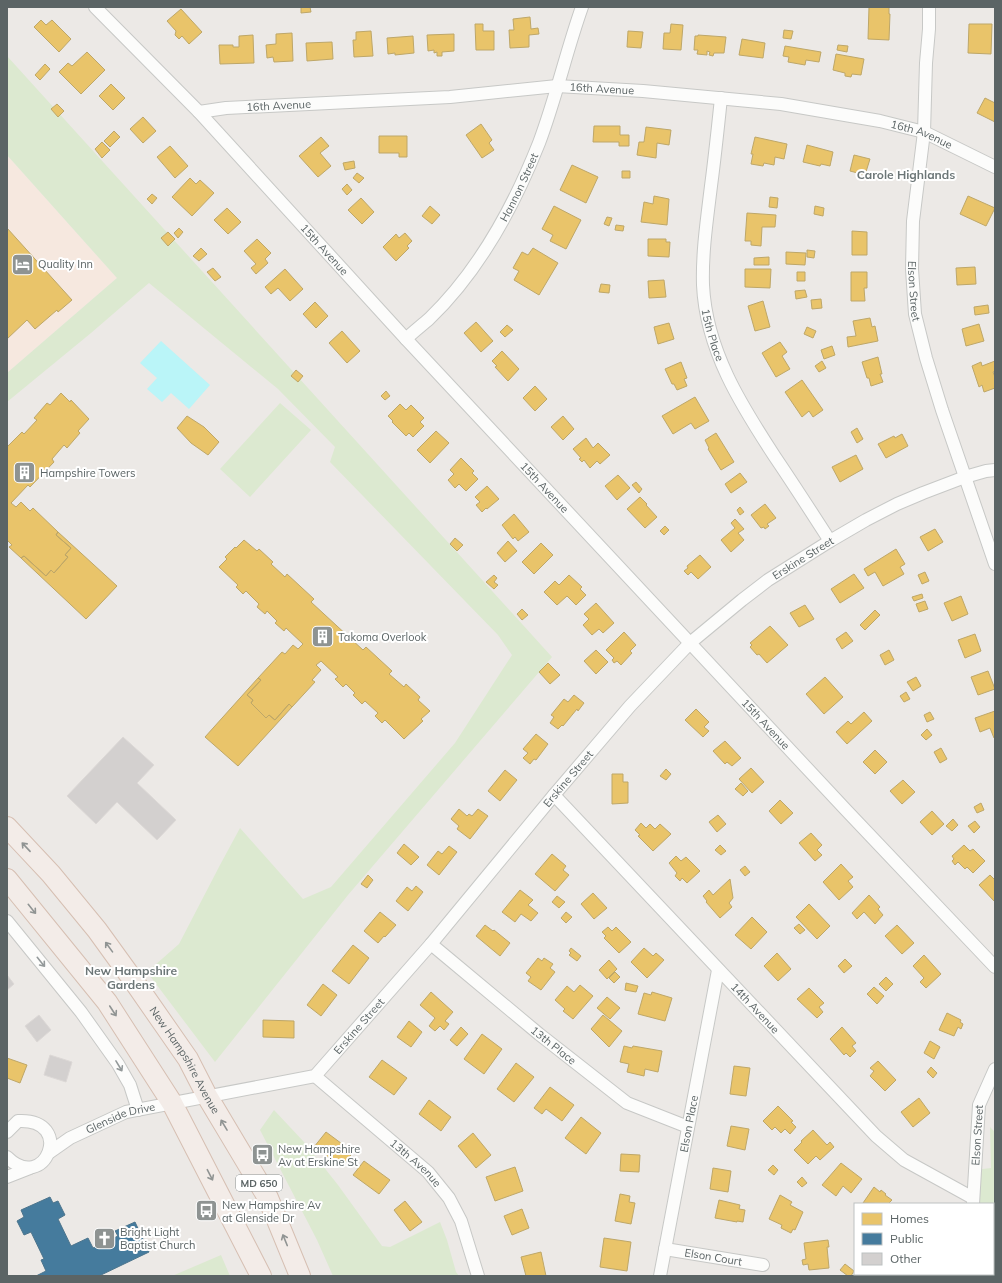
<svg xmlns="http://www.w3.org/2000/svg" width="1002" height="1283" font-family="Mulish,sans-serif">
<style>
.commercial{fill:#f6e8df}
.green{fill:#dce9d0}
.water{fill:#baf5f8}
.homes{fill:#e9c46a;stroke:#bea768}
.public{fill:#457b9d;stroke:#4c748c}
.building{fill:#d3d0cf;stroke:#dcd8d6}
.lines{fill:none;stroke-linecap:round;stroke-linejoin:round}
.street-casing{stroke:#c7c8c6;stroke-width:14}
.primary-casing{stroke:#d6bfb2;stroke-width:22}
.street{stroke:#fcfcfb;stroke-width:12}
.primary{stroke:#f3ece8;stroke-width:20}
.oneway{stroke:#909493}
.oneway2{stroke:#93999a}
.labels{text-anchor:middle;dominant-baseline:central;stroke-width:4;stroke-linejoin:round;paint-order:stroke}
.shield{fill:#fff;stroke:#8c9293;stroke-width:1}
.shield-label{font-size:10px;font-weight:bold;fill:#5b6465}
.street-label{font-size:11px;fill:#5b6465;stroke:#fff}
.poi-label{font-size:11px;fill:#5b6465;stroke:#fff;text-anchor:start}
.neighbourhood-label{font-size:12px;font-weight:bold;fill:#6c7677;stroke:#fff}
</style>
<rect width="100%" height="100%" fill="#ece9e6"/>
<path class="commercial" d="M7,155L117,278L7,373Z"/>
<path class="green" d="M7,56L552,657L348,895L215,1062L147,972L179,944L220,865L240,828L303,899L331,887L455,743L512,655L498,635L330,462L335,447L278,389L149,283L91,333L7,402V373L117,278L7,155Z
M280,403L311,430L250,497L220,469Z
M274,1110L304,1142L338,1185L382,1246L390,1247L440,1222L447,1240L456,1272L459,1276H333L317,1240L260,1130Z
M990,1127L995,1132V1276H986V1274H993V1204H978L974,1170L991,1168Z
M221,1255L230,1276H172Z"/>
<path class="water" d="M161,341L210,385L189,409L171,393L162,402L147,389L157,378L140,363Z"/>
<path class="homes" d="M301,7H310L311,12L301,13Z
M869,7H889V14H890L889,40L868,39Z
M181,9L202,32L189,44L182,36L179,39L175,35L176,31L167,21Z
M530,17L531,29L538,28L539,34L529,35V47L510,48L509,30H514L513,19Z
M41,20L46,25L52,20L71,39L59,52L34,27Z
M475,24H483V31H494V50H476Z
M671,24L683,25L681,50L663,49L664,33H670Z
M969,24H992L991,54L968,53Z
M784,30L793,31L791,39L783,38Z
M371,31L373,56L354,57L353,40H356V32Z
M628,31L643,32L641,48L627,47Z
M292,33L293,61L274,62L273,57L267,58L266,45L276,44V34Z
M454,34V51L442,52V56H437V52L434,53V50L428,51L427,35Z
M253,35L254,63L220,64L219,45H233V47H239V36Z
M698,35L726,37L724,53H714L713,56L709,55L710,52L707,51V55L697,54L698,50H694L695,36H698Z
M413,36L414,53L395,55V53L388,54L387,38Z
M742,39L765,43L763,58L739,55Z
M332,42L333,59L307,61L306,43Z
M838,45L848,46L847,52L837,50Z
M785,46L821,52L819,62L806,60L805,65L788,62L789,57L783,56Z
M87,52L105,70L81,94L59,72L68,63L72,66Z
M836,54L864,59L861,75L852,74L851,77L845,76V73L833,70Z
M45,64L50,69L40,80L35,75Z
M111,84L125,98L113,110L99,96Z
M985,98L995,103V122L977,113Z
M57,104L64,111L58,117L51,109Z
M143,117L156,131L143,143L130,129Z
M481,124L492,140L489,143L494,150L482,158L466,135Z
M594,126H620V135H629V146H619V142H593Z
M646,127L671,130L669,145L657,143L656,158L637,155L639,142H644Z
M114,131L120,137L110,147L104,141Z
M379,136H407V157H399V153H379Z
M321,137L329,146L320,153L331,166L318,177L299,156Z
M755,137L787,144L784,159L775,157L774,165L764,163L763,166L751,164L753,154H751Z
M102,142L110,150L102,158L95,149Z
M807,145L833,152L830,166L821,164L820,166L803,162Z
M170,146L188,166L175,178L157,157Z
M854,155L870,159L865,175L850,171Z
M354,161L355,168L345,170L343,163Z
M572,165L598,177L586,203L560,190Z
M622,171H630V178H622Z
M357,173L364,178L359,183L353,178Z
M190,178L196,184L200,180L214,193L192,216L172,197Z
M347,184L352,190L347,195L342,189Z
M152,194L157,198L152,204L147,199Z
M654,196L669,199L667,225L641,222L644,202L653,204Z
M968,196L995,208L986,226L960,214Z
M770,197L778,198L777,208L769,207Z
M361,198L374,212L362,224L348,210Z
M430,206L440,215L432,224L422,216Z
M554,206L581,220L566,249L550,241L553,235L542,229Z
M815,206L824,208L823,216L814,214Z
M227,208L241,222L228,234L214,220Z
M747,213L776,215L775,227H762L761,246L751,245V241H745Z
M607,217L612,218L609,226L604,224Z
M616,225L624,226L623,231L615,230Z
M7,228L72,300L58,312L57,310L35,329L27,320L7,339Z
M179,228L183,232L178,238L174,233Z
M852,231L867,232V255H852Z
M168,232L175,239L168,246L161,238Z
M405,233L412,241L407,246L409,248L396,261L383,247L396,234L399,238Z
M257,239L271,253L265,259L268,263L256,274L251,268L256,264L244,251Z
M648,239H666V242H670L669,257L648,256Z
M201,248L207,254L199,261L193,256Z
M533,248L558,263L539,295L514,280L519,271L513,268L522,252L528,255Z
M807,250L815,251L814,258L807,257Z
M786,252L806,253L805,265L786,264Z
M769,257V265H754V258Z
M975,267L976,284L957,285L956,268Z
M213,268L221,277L215,281L207,272Z
M285,269L303,289L290,301L278,288L271,294L265,287Z
M745,269H771L770,288L745,287Z
M797,272H805V281H797Z
M851,272H867V288H864L865,301H851Z
M664,280L666,297L649,298L648,281Z
M601,284L610,285L609,293L599,292Z
M805,290L807,297L796,299L795,291Z
M821,299L822,308L812,309L811,300Z
M763,301L770,327L755,331L748,306Z
M315,302L328,316L316,328L303,314Z
M988,305L989,313L975,315L974,307Z
M870,318L872,327L875,326L878,341L848,347L847,337L856,336L853,321Z
M476,322L493,341L481,352L464,333Z
M669,323L674,339L658,344L654,327Z
M979,324L984,341L966,346L962,329Z
M507,325L513,330L505,337L500,332Z
M807,327L816,331L813,338L804,334Z
M342,331L360,351L347,363L329,343Z
M780,342L787,352L782,356L790,369L776,377L762,353Z
M832,346L835,355L824,359L821,350Z
M502,351L519,369L508,381L495,367L497,366L492,361Z
M878,357L882,374H880L883,382L871,386L869,378H867L862,362Z
M822,361L826,368L819,372L815,366Z
M995,361V371L993,372L995,377V388L984,392L982,385L979,387L972,366L981,362L982,366Z
M681,362L687,378L684,379L687,386L677,390L674,384H672L665,369Z
M296,370L303,376L298,382L291,376Z
M802,380L823,410L813,417L809,411L802,417L785,392Z
M535,386L547,399L535,411L523,398Z
M386,391L390,396L385,400L381,396Z
M61,393L70,402L71,400L89,419L78,431L80,433L67,448L64,445L52,459L54,462L30,487L28,485L11,503L16,507L21,502L30,511L33,508L58,532L56,535L71,548L65,555L68,557L54,573L51,570L46,576L24,556L21,558L9,547L12,545L7,540V447L22,432L24,434L37,420L34,418L47,403L50,405Z
M695,397L709,421L695,429L691,423L673,434L662,416Z
M400,404L406,410L411,405L424,418L420,422L424,426L413,437L409,433L406,436L392,422L393,421L388,416Z
M187,416L204,427L219,442L208,455L191,443L177,428Z
M563,416L574,429L563,440L551,427Z
M857,428L863,439L857,443L851,432Z
M436,431L449,443L430,463L417,450Z
M716,433L734,462L721,470L708,449L709,448L705,440Z
M902,434L908,446L886,458L878,444L894,436L895,438Z
M586,438L593,448L598,443L610,455L600,464L597,461L590,468L584,460L582,462L579,459L581,458L573,449Z
M856,455L863,469L840,482L832,467Z
M461,458L474,471L472,473L478,479L466,491L459,484L455,488L448,480L454,474L450,470Z
M740,473L747,482L731,493L725,484Z
M618,475L630,488L617,500L605,486Z
M636,482L642,489L639,493L632,485Z
M487,486L499,499L487,509L486,508L482,512L476,505L480,502L475,497Z
M640,497L647,504L646,505L657,517L645,528L627,509Z
M765,504L776,518L767,524L769,526L765,529L764,527L761,528L751,515Z
M740,507L744,512L740,515L737,510Z
M514,514L529,532L518,541L515,537L513,539L502,525Z
M735,519L744,529L738,533L744,540L731,552L721,540L735,528L731,523Z
M665,526L669,530L664,535L660,531Z
M935,529L943,542L928,551L920,537Z
M58,532L117,586L86,619L21,558L24,556L46,576L51,570L54,573L68,557L65,555L71,548L56,535Z
M455,538L463,545L457,551L450,544Z
M244,540L257,551L259,549L273,562L271,564L285,577L287,574L314,599L311,602L363,650L366,647L392,671L389,674L404,687L406,684L420,697L418,700L430,711L421,719L423,721L404,739L385,720L382,723L375,716L378,713L365,701L362,704L353,695L355,693L346,684L343,687L335,679L338,677L321,661L316,665L321,670L312,680L315,682L292,707L289,704L275,720L269,715L266,718L251,703L253,700L247,695L261,680L258,678L282,652L285,654L293,645L298,649L303,644L286,628L284,631L275,623L277,621L267,611L265,614L257,607L259,604L246,591L243,594L236,587L238,585L219,567L227,559L225,557L235,547L236,548Z
M508,541L517,551L505,562L497,553Z
M541,543L553,555L534,574L522,562Z
M896,549L905,564L900,567L904,574L883,586L875,572L868,576L864,569Z
M700,555L711,567L698,579L691,572L688,575L684,571L688,568L687,566Z
M925,572L929,581L922,584L918,575Z
M854,574L864,588L840,603L831,589Z
M494,575L497,578L494,582L498,585L494,589L486,582Z
M569,575L582,587L580,589L586,595L576,605L567,596L557,605L544,592L555,581L559,585Z
M922,594L923,598L914,601L912,597Z
M961,596L968,614L952,621L944,603Z
M925,601L928,609L919,612L916,604Z
M596,603L614,623L603,633L599,629L592,635L583,625L589,619L584,614Z
M805,605L814,619L799,627L790,613Z
M522,609L528,615L522,620L517,614Z
M875,610L880,615L865,630L860,625Z
M770,626L788,645L767,663L759,654L757,655L750,647L752,645L750,643Z
M624,632L636,645L630,651L632,653L621,665L617,661L614,663L612,660L614,658L606,650Z
M846,632L853,641L842,649L836,639Z
M975,634L981,651L965,658L958,640Z
M596,650L608,662L596,674L584,661Z
M889,650L894,660L885,665L880,655Z
M548,663L560,675L550,684L539,672Z
M988,671L995,689L978,695L971,677Z
M825,677L843,697L824,714L806,694Z
M916,677L921,686L913,691L907,682Z
M258,678L261,680L247,695L253,700L251,703L266,718L269,715L275,720L289,704L292,707L238,766L205,737Z
M906,692L910,699L904,702L900,696Z
M574,695L584,703L578,711L577,709L563,726L562,725L558,729L550,723L554,717L551,715L564,699L568,702Z
M696,709L709,722L704,727L709,731L703,737L685,720Z
M995,711V738H994L990,728L980,732L975,718Z
M864,712L872,721L847,744L836,732L848,721L851,724Z
M930,712L934,719L927,722L924,715Z
M927,729L932,735L926,740L921,735Z
M536,734L548,744L536,760L534,759L530,764L523,758L528,753L523,749Z
M725,741L741,758L732,766L727,762L725,764L713,751Z
M941,748L947,759L940,763L934,752Z
M875,750L887,762L875,774L863,762Z
M751,768L764,782L752,793L739,779Z
M666,769L671,774L666,780L660,776Z
M505,770L517,780L500,801L488,791Z
M612,774H623V782H628V803L612,804Z
M903,780L915,792L902,804L890,791Z
M741,783L748,791L743,796L735,789Z
M780,800L793,813L781,824L769,811Z
M981,803L984,810L977,813L974,807Z
M459,809L467,816L469,814L472,816L478,809L488,816L470,839L457,829L459,826L451,819Z
M932,811L944,824L932,835L920,822Z
M718,815L726,824L717,832L709,822Z
M953,819L958,825L952,831L946,826Z
M975,821L980,827L974,833L968,826Z
M641,823L646,828L650,824L655,829L660,824L671,834L653,851L638,836L640,835L635,830Z
M811,833L822,845L817,850L822,855L815,861L799,843Z
M404,844L419,857L411,865L397,853Z
M720,845L726,851L721,855L715,850Z
M964,845L970,851L973,849L985,861L973,873L967,867L965,869L958,862L955,865L952,861L954,859L952,856Z
M449,846L457,852L439,875L427,865L438,851L442,854Z
M552,854L566,866L563,870L569,875L555,891L535,874Z
M676,856L681,861L686,857L700,871L687,883L682,878L680,881L675,876L677,873L669,863Z
M841,864L853,877L848,881L853,887L839,900L823,882Z
M745,866L750,872L745,876L740,870Z
M368,875L373,880L367,888L361,884Z
M990,875L995,880V902L979,885Z
M730,879L733,898L729,903L732,907L720,918L706,902L707,901L703,896L709,890L713,895Z
M416,886L423,892L408,911L396,901L407,887L412,891Z
M520,890L533,900L528,905L538,913L531,921L521,914L515,922L502,912Z
M593,893L607,908L594,919L581,904Z
M869,895L880,907L878,909L883,915L875,924L864,912L857,919L852,913Z
M557,896L565,902L559,908L552,902Z
M809,904L830,926L817,939L796,917Z
M380,912L396,925L385,937L384,936L378,943L364,931Z
M566,912L572,917L566,923L561,918Z
M752,917L767,932L751,949L735,935Z
M799,924L805,930L800,934L794,928Z
M485,925L493,931L494,930L510,943L500,956L476,936Z
M897,925L914,943L902,954L885,936Z
M608,927L612,931L616,927L631,942L619,953L604,938L606,936L602,932Z
M353,945L369,958L349,984L332,971Z
M571,948L581,956L577,961L569,955L571,953L569,951Z
M644,948L653,956L656,953L664,960L647,978L631,962Z
M777,953L791,969L778,981L764,966Z
M924,955L941,974L926,988L920,982L924,978L913,966Z
M538,958L542,961L544,958L553,964L550,968L555,972L541,990L528,981L531,977L526,973Z
M845,959L852,966L844,973L838,966Z
M609,960L617,969L607,979L599,970Z
M615,972L620,977L614,983L609,978Z
M886,977L893,984L886,991L879,984Z
M626,983L638,986L636,992L625,990Z
M323,984L337,995L321,1016L307,1005Z
M580,985L593,996L573,1019L563,1011L565,1009L555,1000L567,986L574,992Z
M874,987L884,996L877,1004L867,994Z
M809,988L824,1003L819,1007L823,1012L817,1018L797,999Z
M431,992L453,1012L445,1021L449,1024L444,1030L440,1026L435,1031L429,1026L435,1018L420,1005Z
M652,992L672,998L665,1021L638,1014L644,993L651,995Z
M607,997L620,1008L610,1019L597,1008Z
M947,1013L961,1020L960,1022L963,1024L961,1029L958,1027L954,1036L939,1030Z
M603,1015L622,1031L609,1047L591,1029Z
M263,1020L294,1021V1038L263,1037Z
M409,1021L422,1032L411,1047L397,1037Z
M461,1027L468,1034L457,1046L450,1040Z
M842,1027L856,1043L852,1046L856,1051L850,1057L846,1053L844,1055L830,1039Z
M482,1034L502,1049L484,1074L464,1059Z
M930,1041L940,1047L934,1059L924,1053Z
M624,1046L632,1048L633,1046L662,1051L658,1072L645,1069L644,1076L627,1072L629,1064L620,1062Z
M7,1058L27,1065L20,1083L7,1078Z
M382,1060L407,1078L394,1095L369,1077Z
M878,1061L896,1080L885,1091L870,1076L874,1071L870,1068Z
M516,1063L534,1077L514,1102L497,1089Z
M734,1066L750,1068L746,1096L730,1094Z
M931,1067L937,1073L933,1078L927,1072Z
M550,1087L574,1105L562,1121L546,1109L542,1114L534,1108Z
M919,1098L930,1113L913,1127L901,1112Z
M429,1100L451,1117L441,1131L419,1114Z
M778,1106L793,1121L791,1122L796,1127L790,1134L785,1129L781,1133L775,1127L772,1130L763,1121Z
M581,1117L601,1133L586,1154L565,1138Z
M731,1126L749,1129L745,1150L727,1146Z
M813,1130L827,1145L830,1142L834,1147L820,1160L816,1156L808,1164L794,1150L802,1142L801,1141Z
M326,1132L353,1152L342,1167L314,1147Z
M473,1133L491,1155L476,1168L458,1146Z
M621,1154L640,1155L639,1172L620,1171Z
M364,1161L390,1180L379,1194L353,1175Z
M841,1163L862,1179L851,1193L843,1186L836,1196L822,1185Z
M773,1165L778,1170L774,1175L768,1170Z
M515,1167L523,1191L495,1201L486,1177Z
M713,1168L731,1171L728,1192L710,1189Z
M802,1177L807,1183L802,1187L797,1182Z
M874,1187L880,1192L881,1190L886,1194L885,1195L892,1200L888,1204L863,1203Z
M620,1194L630,1196L629,1202L635,1203L631,1224L615,1221Z
M780,1195L792,1202L790,1205L803,1212L795,1230L793,1229L791,1233L781,1228L782,1225L769,1219Z
M719,1200L740,1205L739,1209L745,1210L743,1222L737,1221V1222L715,1218Z
M405,1201L422,1222L410,1231L394,1210Z
M522,1209L529,1228L512,1235L504,1216Z
M604,1238L631,1242L627,1271L600,1267Z
M828,1240L829,1247H827L829,1268L809,1270L808,1264L803,1265L802,1260L806,1259L804,1243Z
M541,1252L546,1276H526L521,1257Z
M845,1264L854,1271L851,1276H848L840,1270Z
M914,1274H933V1276H914Z"/>
<path class="public" d="M50,1197L53,1203L58,1201L65,1215L58,1219L71,1246L88,1238L93,1248L118,1236L115,1231L135,1222L149,1252L101,1275V1276H36L46,1271L41,1260L44,1259L31,1232L24,1235L17,1221L24,1217L21,1210Z"/>
<path class="building" d="M123,737L154,765L137,783L176,820L157,840L117,802L96,824L67,796Z
M7,975L14,984L7,990Z
M39,1015L51,1030L37,1042L25,1026Z
M50,1055L72,1062L66,1082L44,1075Z"/>
<g class="lines">
<defs>
<g id="street">
<path id="s1" d="M95,7L199,112L406,339L846,810L995,967"/>
<path id="s2" d="M929,7V29L926,63L924,132L913,221L912,269L915,314L926,358L942,410L995,564"/>
<path id="s3" d="M721,98C718,127 715,156 711,186C707,219 702,252 703,285C706,350 741,405 775,457C794,485 812,513 830,541"/>
<path id="s4" d="M199,112L226,108L450,97L557,86L643,91L781,104L880,121L924,132L995,167"/>
<path id="s5" d="M406,339C413,332 421,326 429,319C479,271 514,206 539,143C556,98 566,52 582,7"/>
<path id="s6" d="M554,795L876,1136L904,1160L973,1198"/>
<path d="M7,921L81,1012L118,1064L130,1085L138,1110"/>
<path id="s7" d="M431,944L539,1034L627,1103L688,1127"/>
<path id="s8" d="M315,1076L428,1172L449,1198L461,1221L478,1276"/>
<path d="M7,1132L18,1121C76,1118 45,1195 7,1157"/>
<path id="s9" d="M50,1152L70,1138L126,1112L315,1076L431,944L554,795L630,706L690,643L742,600L768,580L830,541L866,520L897,504L923,493L965,477L986,471L995,470"/>
<path d="M7,1177L30,1168"/>
<path id="s10" d="M973,1204L979,1105L995,1069"/>
<path id="s11" d="M665,1249L763,1265"/>
<path d="M974,1274V1276"/>
<path id="s12" d="M660,1276L718,970"/>
</g>
<g id="primary">
<path id="s13" d="M7,827L51,874L97,930L131,977L188,1059L207,1096L268,1198L300,1276"/>
<path d="M7,879L107,1002L172,1103L261,1276"/>
</g>
</defs>
<use href="#street" class="street-casing"/>
<use href="#primary" class="primary-casing"/>
<use href="#street" class="street"/>
<use href="#primary" class="primary"/>
</g>
<defs><path id="oneway-shaft" d="M-6 0H5M1.5-3L5.5 0L1.5 3" fill="none" stroke-width="1.6" stroke-linecap="round" stroke-linejoin="round"/></defs>
<g class="oneway">
<use href="#oneway-shaft" transform="translate(26 847) rotate(-133)"/>
<use href="#oneway-shaft" transform="translate(32 909) rotate(51)"/>
<use href="#oneway-shaft" transform="translate(109 947) rotate(-126)"/>
<use href="#oneway-shaft" transform="translate(113 1011) rotate(57)"/>
<use href="#oneway-shaft" transform="translate(224 1125) rotate(-121)"/>
<use href="#oneway-shaft" transform="translate(210 1175) rotate(63)"/>
<use href="#oneway-shaft" transform="translate(285 1240) rotate(-112)"/>
</g>
<g class="oneway2">
<use href="#oneway-shaft" transform="translate(41 962) rotate(51)"/>
<use href="#oneway-shaft" transform="translate(119 1066) rotate(59)"/>
</g>
<defs>
<symbol id="hotel-square" viewBox="-11 -11 22 22"><rect x="-9" y="-9" width="18" height="18" rx="4" fill="#8e9392" stroke="#fff"/><path d="M-6-4.5h1.5V1H6V5H4.5V3h-9V5H-6ZM-4 0a1.8 1.8 0 1 1 3.6 0ZM.5 0V-2.5h3Q6-2.5 6 0Z" fill="#fff"/></symbol>
<symbol id="building-square" viewBox="-11 -11 22 22"><rect x="-9" y="-9" width="18" height="18" rx="4" fill="#8e9392" stroke="#fff"/><path d="M-4-6H4V6H1V3H-1V6H-4ZM-2.5-4.3h1.7v1.8h-1.7ZM.8-4.3h1.7v1.8H.8ZM-2.5-1h1.7V.8h-1.7ZM.8-1h1.7V.8H.8Z" fill="#fff"/></symbol>
<symbol id="bus-square" viewBox="-11 -11 22 22"><rect x="-9" y="-9" width="18" height="18" rx="4" fill="#8e9392" stroke="#fff"/><path d="M-5-6H5V4H4V6H2V4H-2V6H-4V4H-5ZM-3.5-4V0h7V-4ZM-3.5 1.2v1.5H-2V1.2ZM2 1.2v1.5H3.5V1.2Z" fill="#fff"/></symbol>
<symbol id="church-square" viewBox="-11 -11 22 22"><rect x="-9" y="-9" width="18" height="18" rx="4" fill="#8e9392" stroke="#fff"/><path d="M-1.2-6h2.4v3.5h3.3v2.4h-3.3V6h-2.4V-.1h-3.3v-2.4h3.3Z" fill="#fff"/></symbol>
</defs>
<g fill-rule="evenodd">
<use href="#hotel-square" x="10" y="252" width="25" height="25"/>
<use href="#building-square" x="12" y="460" width="25" height="25"/>
<use href="#building-square" x="310" y="624" width="25" height="25"/>
<use href="#bus-square" x="250" y="1142" width="25" height="25"/>
<use href="#bus-square" x="194" y="1198" width="25" height="25"/>
<use href="#church-square" x="92" y="1226" width="25" height="25"/>
</g>
<g class="labels">
<rect class="shield" x="236" y="1175" width="46" height="16" rx="3"/>
<g class="shield-label">
<text x="259" y="1183">MD 650</text>
</g>
<g class="street-label">
<text stroke="none"><textPath href="#s4" startOffset="404">16th Avenue</textPath></text>
<text stroke="none"><textPath href="#s4" startOffset="80">16th Avenue</textPath></text>
<text stroke="none"><textPath href="#s4" startOffset="728">16th Avenue</textPath></text>
<text stroke="none"><textPath href="#s5" startOffset="191">Hannon Street</textPath></text>
<text stroke="none"><textPath href="#s1" startOffset="334">15th Avenue</textPath></text>
<text stroke="none"><textPath href="#s2" startOffset="285">Elson Street</textPath></text>
<text stroke="none"><textPath href="#s3" startOffset="239">15th Place</textPath></text>
<text stroke="none"><textPath href="#s1" startOffset="658">15th Avenue</textPath></text>
<text stroke="none"><textPath href="#s9" startOffset="993">Erskine Street</textPath></text>
<text stroke="none"><textPath href="#s1" startOffset="982">15th Avenue</textPath></text>
<text stroke="none"><textPath href="#s9" startOffset="669">Erskine Street</textPath></text>
<text stroke="none"><textPath href="#s6" startOffset="293">14th Avenue</textPath></text>
<text stroke="none"><textPath href="#s9" startOffset="345">Erskine Street</textPath></text>
<text stroke="none"><textPath href="#s7" startOffset="159">13th Place</textPath></text>
<text stroke="none"><textPath href="#s13" startOffset="294">New Hampshire Avenue</textPath></text>
<text stroke="none"><textPath href="#s9" startOffset="79">Glenside Drive</textPath></text>
<text stroke="none"><textPath href="#s12" startOffset="155">Elson Place</textPath></text>
<text stroke="none"><textPath href="#s10" startOffset="69">Elson Street</textPath></text>
<text stroke="none"><textPath href="#s8" startOffset="133">13th Avenue</textPath></text>
<text stroke="none"><textPath href="#s11" startOffset="49">Elson Court</textPath></text>
</g>
<g class="poi-label">
<text x="38" y="264">Quality Inn</text>
<text x="40" y="473">Hampshire Towers</text>
<text x="338" y="637">Takoma Overlook</text>
<text x="278" y="1149">New Hampshire<tspan x="278" dy="13">Av at Erskine St</tspan></text>
<text x="222" y="1205">New Hampshire Av<tspan x="222" dy="13">at Glenside Dr</tspan></text>
<text x="120" y="1232">Bright Light<tspan x="120" dy="13">Baptist Church</tspan></text>
</g>
<g class="neighbourhood-label">
<text x="906" y="174">Carole Highlands</text>
<text x="131" y="970">New Hampshire<tspan x="131" dy="14">Gardens</tspan></text>
</g>
</g>
<rect width="1002" height="1283" fill="none" stroke="#5b6465" stroke-width="16"/>
<rect x="854" y="1203" width="140" height="72" fill="#ffffff" stroke="#bdc1c1"/>
<rect x="862" y="1213" width="20" height="12" fill="#e9c46a" stroke="#bdc1c1"/>
<text x="890" y="1223" font-size="12" fill="#5b6465">Homes</text>
<rect x="862" y="1233" width="20" height="12" fill="#457b9d" stroke="#bdc1c1"/>
<text x="890" y="1243" font-size="12" fill="#5b6465">Public</text>
<rect x="862" y="1253" width="20" height="12" fill="#d3d0cf" stroke="#bdc1c1"/>
<text x="890" y="1263" font-size="12" fill="#5b6465">Other</text>
</svg>
